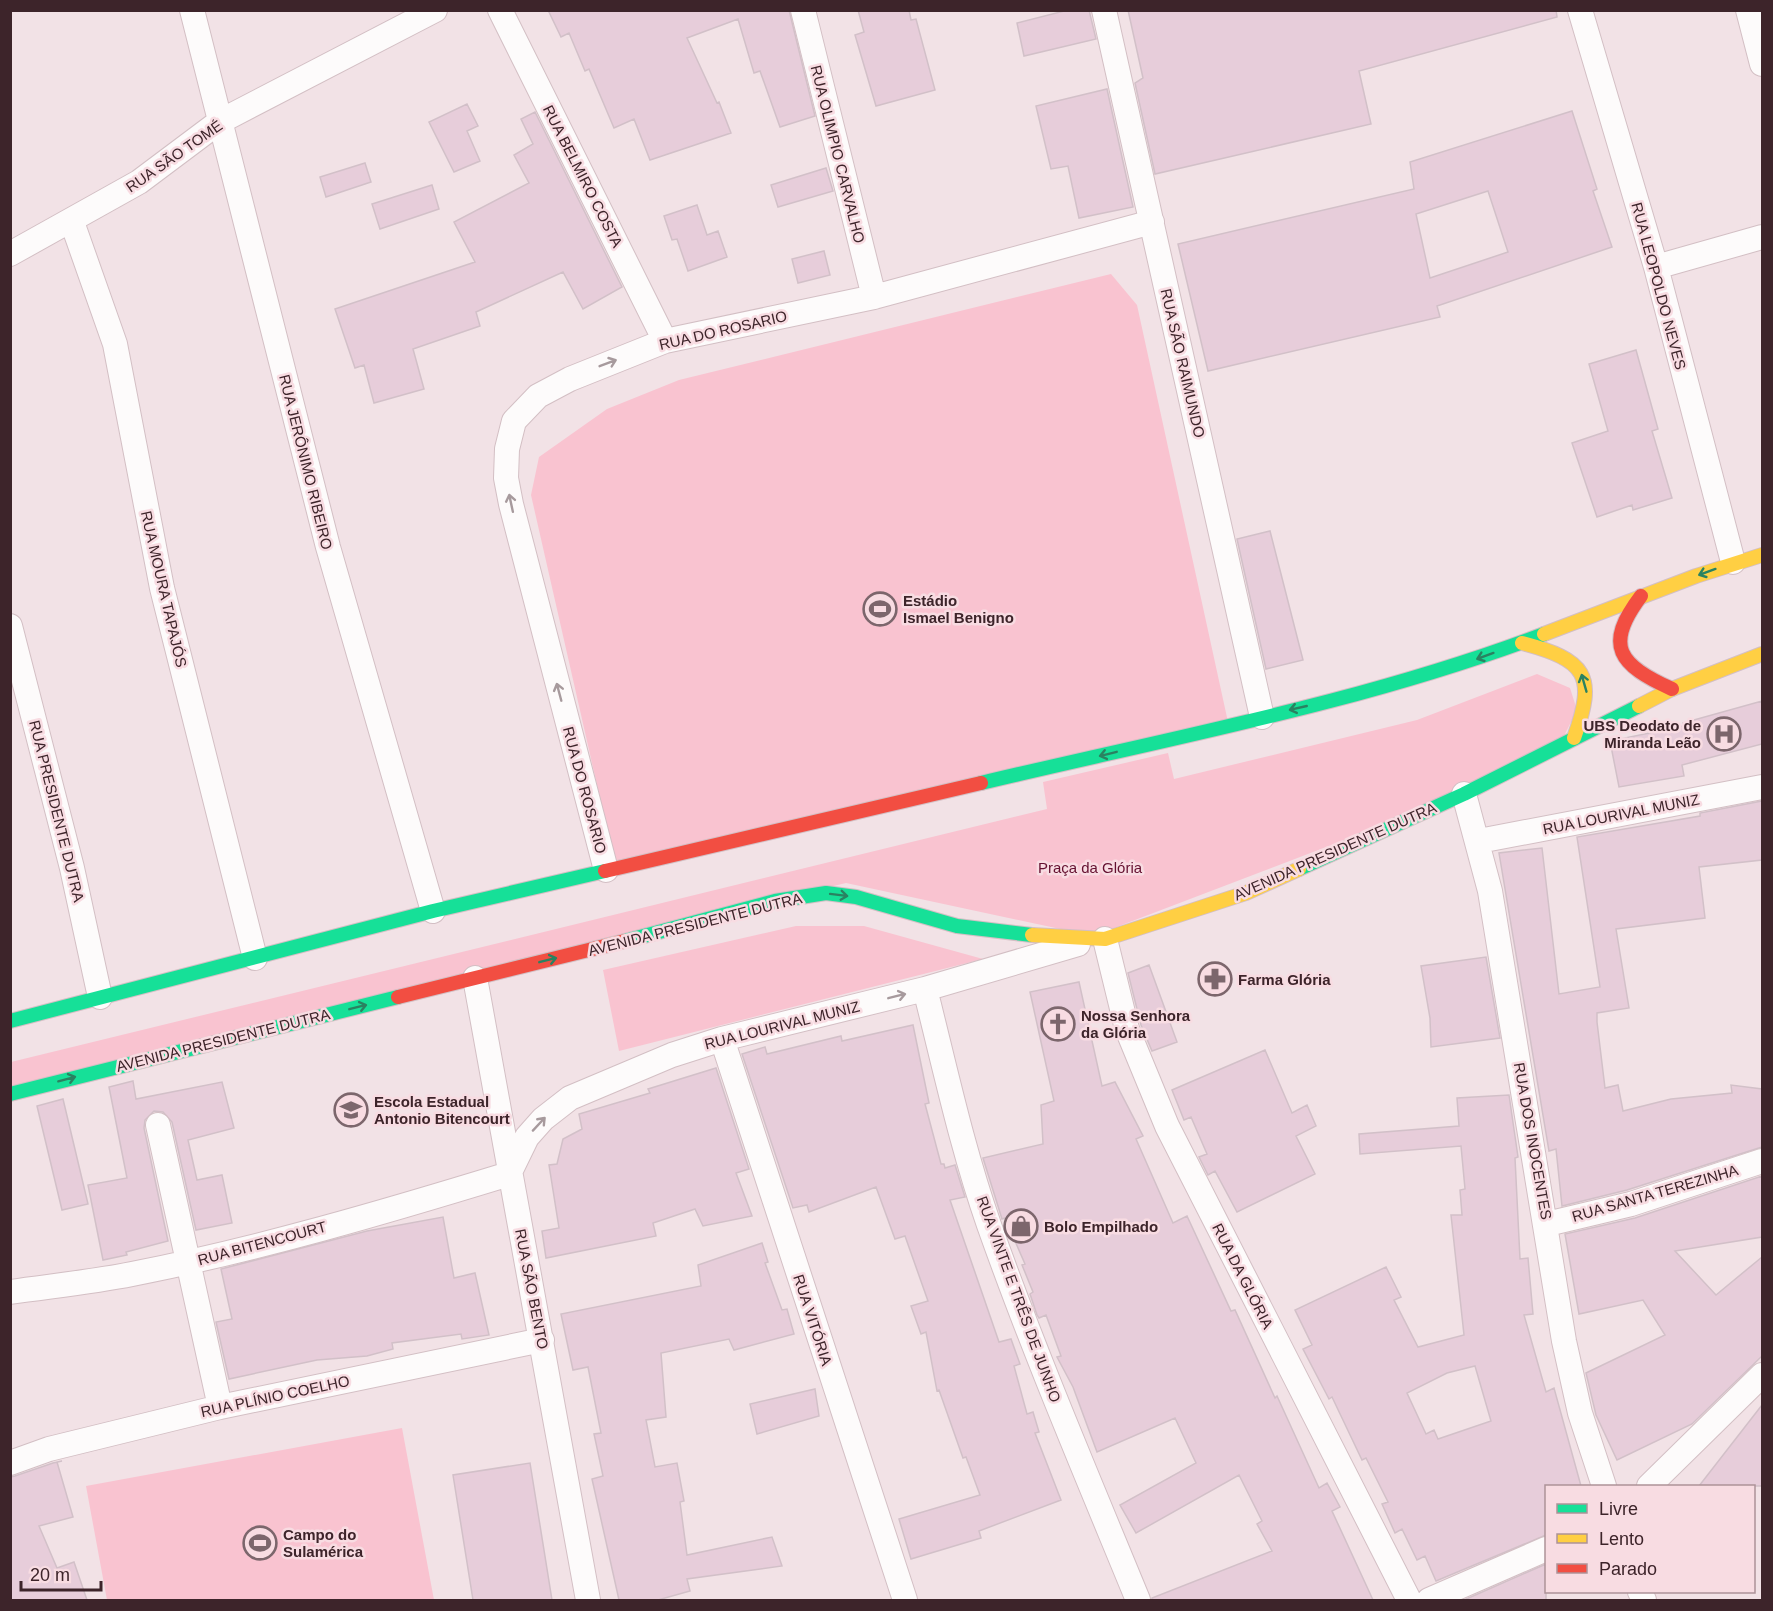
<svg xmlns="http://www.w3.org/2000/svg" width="1773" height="1611" font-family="Helvetica,sans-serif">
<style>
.green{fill:#f9c3d0}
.building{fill:#e7cdda;stroke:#d2c0c8;stroke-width:1.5;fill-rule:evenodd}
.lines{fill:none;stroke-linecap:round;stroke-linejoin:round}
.street-casing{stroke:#d3bfc4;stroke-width:26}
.fast-casing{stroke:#d3bfc4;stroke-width:16}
.slow-casing{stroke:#d3bfc4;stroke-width:16}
.jam-casing{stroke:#d3bfc4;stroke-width:16}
.street{stroke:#fdfbfb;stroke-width:24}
.fast{stroke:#16e098;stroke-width:14}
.slow{stroke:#ffcf43;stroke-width:14}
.jam{stroke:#f24e42;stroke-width:14}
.oneway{stroke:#a79a9d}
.oneway2{stroke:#2a8261}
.labels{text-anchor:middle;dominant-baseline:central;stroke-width:5;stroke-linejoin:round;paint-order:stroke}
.street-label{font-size:15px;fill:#3d242a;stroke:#f8dce2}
.poi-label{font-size:15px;font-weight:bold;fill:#3d242a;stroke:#f8dce2;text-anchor:start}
.park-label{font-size:15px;fill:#641030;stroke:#f8dce2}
</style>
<rect width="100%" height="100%" fill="#f2e2e6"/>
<path class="green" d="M1111,274L1137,305L1228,722L615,864L531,495L539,457L607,409L679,380Z
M1537,674L1570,688L1577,710L1563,738L1376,828L1093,936L846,883L11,1088V1062L1047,809L1043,782L1168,753L1174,779L1417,720Z
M796,926H864L983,959L619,1051L603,970Z
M402,1428L434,1600H107L86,1486Z"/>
<path class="building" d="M548,10H789L815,116L780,127L760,71L754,73L738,19L687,38L717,103L719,102L731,133L650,160L634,119L614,128L589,69L585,71L569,33L561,37Z
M858,10H909L911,20L916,19L935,90L876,106L855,35L864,32Z
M1068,10H1089L1096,39L1024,56L1017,23Z
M1128,10H1556L1557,17L1359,71L1371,124L1155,174L1135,83L1143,78Z
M1107,89L1133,207L1079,218L1068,166L1051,169L1036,106Z
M467,104L478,126L467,131L480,161L454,172L429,122Z
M1572,111L1597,189L1593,191L1612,247L1437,306L1440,317L1208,371L1178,244L1414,189L1410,162ZM1488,191L1508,252L1430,278L1416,214Z
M535,112L622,287L583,309L563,272L476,312L480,326L413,349L424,389L374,403L364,365L355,368L335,309L475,262L454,222L529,183L514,155L533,144L521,119Z
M365,163L371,182L326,197L320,177Z
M826,168L833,191L778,207L771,185Z
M432,185L439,209L380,229L372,204Z
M697,205L707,235L718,231L727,257L688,271L677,239L672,240L664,216Z
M824,251L830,275L798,283L792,259Z
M1636,350L1658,429L1652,431L1672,498L1633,510L1632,505L1597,517L1572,443L1608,431L1589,364Z
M1270,531L1303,660L1266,669L1237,539Z
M1762,701V744L1682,765L1684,776L1619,787L1610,741L1684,726L1683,723Z
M1762,801V860L1699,867L1705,918L1616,929L1629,1008L1597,1013V1022L1605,1088L1618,1085L1623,1111L1671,1099L1732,1093L1731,1085L1762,1089V1147L1627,1190L1562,1206L1556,1149L1549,1151L1499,853L1542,848L1559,994L1600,987L1577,837L1700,816V813Z
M1486,957L1500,1038L1431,1047L1430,1018L1421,966Z
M1149,965L1177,1042L1152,1051L1141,1025L1128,973Z
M1079,982L1102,1086L1115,1082L1143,1136L1136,1139L1173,1223L1187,1216L1231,1311L1235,1310L1275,1398L1277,1396L1319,1488L1327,1483L1340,1507L1332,1511L1373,1600H1152V1598L1272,1551L1257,1524L1262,1521L1239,1475L1136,1533L1120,1505L1196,1463L1175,1418L1097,1452L1073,1387L1057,1357L1061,1356L1046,1315L1039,1318L1037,1315L1030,1294L1033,1292L1022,1265L1025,1264L1005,1218L1002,1219L983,1158L1043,1144L1041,1105L1054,1101L1030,992Z
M913,1025L929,1103L925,1104L941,1164H944L945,1168L955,1165L965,1197L950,1200L999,1342L1011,1339L1020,1364L1014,1366L1027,1414L1033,1412L1039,1432L1035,1433L1061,1500L979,1531L981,1538L911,1559L899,1519L980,1495L966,1457L963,1458L939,1390L937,1391L926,1332L921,1334L911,1306L928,1301L905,1236L895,1239L876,1187L809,1212L807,1205L793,1208L742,1054L765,1047L767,1054L841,1036L842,1041Z
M1265,1050L1292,1113L1307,1105L1316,1126L1296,1136L1315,1174L1237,1212L1215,1171L1208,1175L1199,1157L1207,1154L1191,1117L1184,1120L1172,1090Z
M716,1068L749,1169L736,1173L752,1216L703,1226L695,1209L653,1223L656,1236L546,1258L542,1231L559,1228L549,1165L557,1164L563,1139L582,1129L579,1114L650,1093L648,1089Z
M133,1081L136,1099L222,1082L234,1128L188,1140L197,1180L222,1175L232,1223L196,1230L172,1122L163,1112L154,1111L145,1120L144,1128L168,1241L126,1252L127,1255L103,1260L88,1185L127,1178L109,1087Z
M1509,1095L1518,1157L1515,1158L1520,1259L1528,1258L1533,1314L1524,1315L1546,1392L1554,1388L1581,1486H1546V1535L1436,1581L1425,1556L1417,1560L1402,1529L1395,1533L1382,1504L1388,1502L1366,1458L1362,1460L1332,1397L1329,1399L1303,1349L1312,1345L1295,1310L1386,1267L1401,1297L1394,1300L1418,1347L1464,1335L1451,1215H1462L1460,1190L1465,1189L1461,1146L1360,1154L1359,1134L1459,1126L1457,1098ZM1475,1366L1491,1421L1438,1439L1434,1430L1426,1434L1407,1393L1447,1373Z
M63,1099L88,1204L62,1210L37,1106Z
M1762,1176V1237L1675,1251L1716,1295L1762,1257V1356L1692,1424L1617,1460L1596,1415L1586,1373L1665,1335L1643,1300L1579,1314L1565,1234L1635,1218Z
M443,1217L454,1278L475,1273L489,1335L462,1339L461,1334L392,1343L393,1349L367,1356L317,1360L229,1379L216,1322L232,1319L221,1269L367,1231Z
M762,1243L768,1262L765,1263L782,1310L787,1309L794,1334L734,1350L729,1339L661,1353L666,1417L646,1420L655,1467L677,1463L684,1501L680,1502L687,1555L772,1537L782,1566L687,1579L690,1591L658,1600H619L592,1479L603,1476L594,1434L601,1433L588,1367L573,1370L561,1314L701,1286L698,1265Z
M815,1389L819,1416L757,1434L750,1404Z
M1762,1405V1486H1699Z
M62,1461L57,1462L73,1517L39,1526L57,1568L74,1562L87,1600H10V1477L15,1476L53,1463Z
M530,1463L552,1600H473L453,1475Z
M1546,1564V1600H1464Z"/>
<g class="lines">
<defs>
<path id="street" d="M192,10L328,547L433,911
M500,10L665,341
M803,10L874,297
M1104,10L1262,717
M1580,10L1656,267L1733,562
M1748,10L1762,64
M72,222L115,344L162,588L255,958
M10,254L139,182L219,122L435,10
M1656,267L1762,237
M10,626L72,868L100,997
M1464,794L1490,891L1564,1341L1580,1413L1604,1486
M1479,841L1762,787
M606,870L511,504L506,478L507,449L514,421L538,396L570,379L665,341L874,297L1152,222
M1105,939L1127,1029L1167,1126L1409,1600
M475,978L588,1600
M925,989C945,1068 962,1148 989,1225C1034,1352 1087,1476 1138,1600
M722,1039L905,1600
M158,1125L220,1407
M1547,1224L1631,1204L1762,1161
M10,1292C51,1286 92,1282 132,1274C259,1249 385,1212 509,1174L527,1137L543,1119L570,1098L672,1055L722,1039L925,989L1078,944
M10,1463L49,1449L220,1407L542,1340
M1649,1486L1762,1375
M1640,1592L1644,1600
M1429,1600L1546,1549"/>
<path id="fast" d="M981,783C1169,738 1362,703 1544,634
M1299,869L1464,794L1639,706
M625,941L775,901L826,893L856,897L957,926L1032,935
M10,1021L433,911L605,871
M10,1094L398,997"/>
<path id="slow" d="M1544,634L1696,576L1762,555
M1522,643C1586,660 1597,675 1574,738
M1639,706L1672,689L1762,654
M1032,935L1105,939L1246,893L1299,869"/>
<path id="jam" d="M1641,596C1603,646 1619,665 1672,689
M605,871L981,783
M398,997L625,941"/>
</defs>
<use href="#street" class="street-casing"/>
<use href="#fast" class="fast-casing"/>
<use href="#slow" class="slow-casing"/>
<use href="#jam" class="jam-casing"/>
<use href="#street" class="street"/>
<use href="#fast" class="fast"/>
<use href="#slow" class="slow"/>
<use href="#jam" class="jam"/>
</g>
<defs><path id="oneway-shaft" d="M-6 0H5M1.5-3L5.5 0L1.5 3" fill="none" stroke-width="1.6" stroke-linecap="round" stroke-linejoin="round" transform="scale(1.5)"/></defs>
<g class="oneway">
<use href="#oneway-shaft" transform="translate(608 363) rotate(-21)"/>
<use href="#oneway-shaft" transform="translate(511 503) rotate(-102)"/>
<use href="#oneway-shaft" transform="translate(559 692) rotate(-105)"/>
<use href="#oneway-shaft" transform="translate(897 996) rotate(-14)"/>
<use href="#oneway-shaft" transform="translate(539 1124) rotate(-47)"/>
</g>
<g class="oneway2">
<use href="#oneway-shaft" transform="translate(1707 572) rotate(160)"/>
<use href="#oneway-shaft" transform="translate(1485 656) rotate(160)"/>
<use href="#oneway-shaft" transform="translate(1584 683) rotate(-106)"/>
<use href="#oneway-shaft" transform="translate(1298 708) rotate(167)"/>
<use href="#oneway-shaft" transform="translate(1108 754) rotate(166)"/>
<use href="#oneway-shaft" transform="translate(839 895) rotate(7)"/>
<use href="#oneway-shaft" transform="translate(548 960) rotate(-14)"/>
<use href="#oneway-shaft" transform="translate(358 1007) rotate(-14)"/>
<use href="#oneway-shaft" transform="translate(67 1079) rotate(-15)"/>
</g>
<defs>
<symbol id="stadium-ring" viewBox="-11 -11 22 22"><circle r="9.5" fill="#f8dce2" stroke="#7c666c" stroke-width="1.5"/><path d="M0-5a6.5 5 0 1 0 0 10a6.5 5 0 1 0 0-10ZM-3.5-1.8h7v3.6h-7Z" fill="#7c666c"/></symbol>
<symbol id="hospital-ring" viewBox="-11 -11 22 22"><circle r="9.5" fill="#f8dce2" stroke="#7c666c" stroke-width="1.5"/><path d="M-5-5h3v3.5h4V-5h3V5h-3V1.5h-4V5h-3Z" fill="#7c666c"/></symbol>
<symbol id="pharmacy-ring" viewBox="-11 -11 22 22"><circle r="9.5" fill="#f8dce2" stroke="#7c666c" stroke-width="1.5"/><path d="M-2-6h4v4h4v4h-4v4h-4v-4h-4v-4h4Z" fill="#7c666c"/></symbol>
<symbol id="church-ring" viewBox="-11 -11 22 22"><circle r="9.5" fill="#f8dce2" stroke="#7c666c" stroke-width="1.5"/><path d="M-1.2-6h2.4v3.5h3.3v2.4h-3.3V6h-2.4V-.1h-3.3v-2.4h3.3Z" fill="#7c666c"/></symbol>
<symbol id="school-ring" viewBox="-11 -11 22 22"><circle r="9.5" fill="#f8dce2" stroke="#7c666c" stroke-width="1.5"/><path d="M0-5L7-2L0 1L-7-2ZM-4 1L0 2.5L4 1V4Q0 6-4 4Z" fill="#7c666c"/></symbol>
<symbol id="shop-ring" viewBox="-11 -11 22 22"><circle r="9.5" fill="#f8dce2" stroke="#7c666c" stroke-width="1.5"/><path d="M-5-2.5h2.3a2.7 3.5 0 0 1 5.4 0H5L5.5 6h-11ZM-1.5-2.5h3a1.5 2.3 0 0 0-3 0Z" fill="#7c666c"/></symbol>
</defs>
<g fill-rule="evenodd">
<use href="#stadium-ring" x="861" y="590" width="38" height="38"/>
<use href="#hospital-ring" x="1705" y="715" width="38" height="38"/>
<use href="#pharmacy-ring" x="1196" y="960" width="38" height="38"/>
<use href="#church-ring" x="1039" y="1005" width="38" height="38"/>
<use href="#school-ring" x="332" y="1091" width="38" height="38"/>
<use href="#shop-ring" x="1002" y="1207" width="38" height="38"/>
<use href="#stadium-ring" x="241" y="1524" width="38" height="38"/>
</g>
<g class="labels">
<g class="street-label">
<text transform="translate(838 154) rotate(76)">RUA OLIMPIO CARVALHO</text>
<text transform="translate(174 156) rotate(-35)">RUA SÃO TOMÉ</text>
<text transform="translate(583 176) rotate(63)">RUA BELMIRO COSTA</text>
<text transform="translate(1659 286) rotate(75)">RUA LEOPOLDO NEVES</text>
<text transform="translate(723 330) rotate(-13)">RUA DO ROSARIO</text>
<text transform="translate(1183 363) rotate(77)">RUA SÃO RAIMUNDO</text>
<text transform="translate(306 462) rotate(76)">RUA JERÔNIMO RIBEIRO</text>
<text transform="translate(164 589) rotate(77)">RUA MOURA TAPAJÓS</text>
<text transform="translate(585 790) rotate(75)">RUA DO ROSARIO</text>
<text transform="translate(57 811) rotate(76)">RUA PRESIDENTE DUTRA</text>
<text transform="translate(1621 814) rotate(-11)">RUA LOURIVAL MUNIZ</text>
<text transform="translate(1335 851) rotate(-24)">AVENIDA PRESIDENTE DUTRA</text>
<text transform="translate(695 924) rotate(-14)">AVENIDA PRESIDENTE DUTRA</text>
<text transform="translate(782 1025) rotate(-14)">RUA LOURIVAL MUNIZ</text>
<text transform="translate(223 1040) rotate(-14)">AVENIDA PRESIDENTE DUTRA</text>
<text transform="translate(1533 1141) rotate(80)">RUA DOS INOCENTES</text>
<text transform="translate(1655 1193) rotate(-16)">RUA SANTA TEREZINHA</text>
<text transform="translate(262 1243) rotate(-15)">RUA BITENCOURT</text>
<text transform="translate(1243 1276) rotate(63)">RUA DA GLÓRIA</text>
<text transform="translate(532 1289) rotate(79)">RUA SÃO BENTO</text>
<text transform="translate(1019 1299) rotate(70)">RUA VINTE E TRÊS DE JUNHO</text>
<text transform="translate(813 1320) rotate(72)">RUA VITÓRIA</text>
<text transform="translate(275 1396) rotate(-12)">RUA PLÍNIO COELHO</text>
</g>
<g class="poi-label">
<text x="903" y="600">Estádio<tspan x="903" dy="17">Ismael Benigno</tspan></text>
<text x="1701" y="725" text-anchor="end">UBS Deodato de<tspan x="1701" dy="17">Miranda Leão</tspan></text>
<text x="1238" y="979">Farma Glória</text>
<text x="1081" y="1015">Nossa Senhora<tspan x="1081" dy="17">da Glória</tspan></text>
<text x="374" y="1101">Escola Estadual<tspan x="374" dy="17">Antonio Bitencourt</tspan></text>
<text x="1044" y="1226">Bolo Empilhado</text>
<text x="283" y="1534">Campo do<tspan x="283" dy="17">Sulamérica</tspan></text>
</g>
<g class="park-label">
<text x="1090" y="867">Praça da Glória</text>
</g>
</g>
<rect width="1773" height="1611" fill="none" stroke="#3d242a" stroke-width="24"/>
<rect x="1545" y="1485" width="210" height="108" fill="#f8dce2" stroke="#ad9298" stroke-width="1.5"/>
<rect x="1557" y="1504" width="30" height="9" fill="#16e098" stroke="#ad9298" stroke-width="1.5"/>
<text x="1599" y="1515" font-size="18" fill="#3d242a">Livre</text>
<rect x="1557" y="1534" width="30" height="9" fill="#ffcf43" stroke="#ad9298" stroke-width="1.5"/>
<text x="1599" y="1545" font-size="18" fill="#3d242a">Lento</text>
<rect x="1557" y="1564" width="30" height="9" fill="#f24e42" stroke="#ad9298" stroke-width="1.5"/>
<text x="1599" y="1575" font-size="18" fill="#3d242a">Parado</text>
<path d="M21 1581v9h80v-9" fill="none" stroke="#3d242a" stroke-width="3"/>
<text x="30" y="1581" font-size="18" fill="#3d242a" stroke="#f8dce2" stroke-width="4.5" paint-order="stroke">20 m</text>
</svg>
